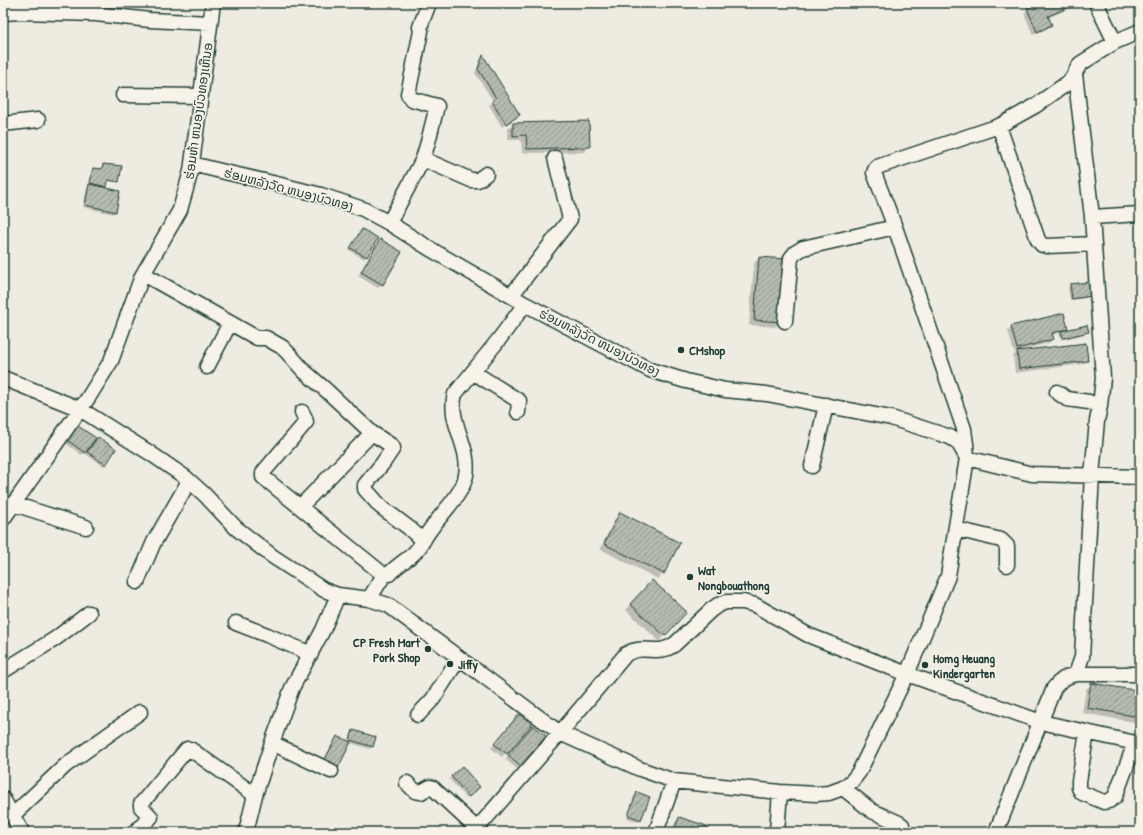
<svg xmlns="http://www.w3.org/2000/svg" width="1143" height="835" font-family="'Patrick Hand','Noto Sans Lao',sans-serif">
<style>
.shadow{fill:#0003}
.building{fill:url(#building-hatch);stroke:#1f3d34}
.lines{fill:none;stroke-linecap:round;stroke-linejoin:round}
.minor-casing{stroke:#1f3d34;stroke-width:17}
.minor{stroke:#f7f3e8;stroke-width:14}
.poi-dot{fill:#1f3d34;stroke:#f7f3e8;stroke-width:1.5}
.labels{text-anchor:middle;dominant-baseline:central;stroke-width:3;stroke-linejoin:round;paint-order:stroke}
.street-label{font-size:13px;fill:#1f3d34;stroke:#f7f3e8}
.poi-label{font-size:13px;font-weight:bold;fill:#1f3d34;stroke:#f7f3e8;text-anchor:start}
</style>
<defs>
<pattern id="building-hatch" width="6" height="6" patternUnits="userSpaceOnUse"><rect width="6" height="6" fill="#b5bbb0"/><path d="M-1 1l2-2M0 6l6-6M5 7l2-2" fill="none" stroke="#939990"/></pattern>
</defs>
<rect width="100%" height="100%" fill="#eeece1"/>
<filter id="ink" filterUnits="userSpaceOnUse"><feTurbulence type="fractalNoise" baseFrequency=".025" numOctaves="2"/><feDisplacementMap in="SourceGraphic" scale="8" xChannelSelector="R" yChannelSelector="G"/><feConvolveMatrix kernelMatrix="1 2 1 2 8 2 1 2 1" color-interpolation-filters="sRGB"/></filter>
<g filter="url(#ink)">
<path class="shadow" d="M1042,3H1082L1048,18L1051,25L1047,29L1033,35L1024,13L1028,9Z
M1140,38V48L1137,41Z
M483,57L519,115L515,119L502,127L489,105L493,101L475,73L480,60Z
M588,122L589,147L584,152L522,153L521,140H508V129L513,124Z
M92,169H93L102,170L118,181L117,182L107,181L106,186L104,189L119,192L115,212L113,214L83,207L87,188L91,184H90Z
M362,230L366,256L364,259L349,250Z
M380,241L382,284L378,288L358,276L376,244Z
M759,258L785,260L780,322L775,327L749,325L754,263Z
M1070,285L1090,295L1087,298L1070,300L1068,288Z
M1012,327L1067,328L1064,331L1088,332L1085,334L1061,340L1059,333L1052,335L1053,339L1049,343L1014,352L1008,331Z
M1018,351L1087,360L1083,364L1015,373L1013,356Z
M78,427L96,440L98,438L105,464L103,466L84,453L82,455L65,443Z
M621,514L679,544L663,574L658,579L600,549L615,519Z
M647,587L686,612L659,641L626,610Z
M1092,684L1140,692V723L1082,713L1086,689Z
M516,719L530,724L502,757L491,748Z
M530,730L520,765L517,769L505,759Z
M353,731L375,738L372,747L370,749L350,743L320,766L334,741L338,737L348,742L351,734Z
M462,768L479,787L466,798L449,779Z
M637,793L640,819L638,822L627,818L635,795Z
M679,819L705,832H672L675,822Z"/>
<path class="building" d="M1040,3H1079L1048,16L1052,25L1037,32L1027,8Z
M483,55L520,115L506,124L492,101L496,98L478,69Z
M589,121L590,147L527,149L526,135L513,136V123Z
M103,164L122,166L119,182L108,180L107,187L90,183L93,168L102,169Z
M89,184L120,191L116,212L85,205Z
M362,229L378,238L367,257L350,248Z
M380,239L402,252L383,285L361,272Z
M759,257L786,259L781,322L754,320Z
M1089,282L1091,296L1072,299L1070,284Z
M1064,313L1068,329L1052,333L1054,339L1017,349L1011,326Z
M1087,325L1089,332L1063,338L1061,331Z
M1086,343L1088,361L1019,369L1017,351Z
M78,426L96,438L85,453L67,440Z
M98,437L116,449L106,465L87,452Z
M620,512L680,543L664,574L604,544Z
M652,580L687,612L665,636L630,604Z
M1091,683L1140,691V717L1087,708Z
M519,714L532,724L507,754L494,744Z
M533,725L546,736L521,766L508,755Z
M353,730L376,737L373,747L350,740Z
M337,736L351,742L337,770L323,763Z
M462,766L480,787L469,797L451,776Z
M637,792L650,797L641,820L628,815Z
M679,817L707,826L706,832H674Z"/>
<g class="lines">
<defs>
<path id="minor" d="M1096,3L1115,42
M3,13L20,12L96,14L150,20L210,23
M123,95L201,96
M3,124L38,120
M999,126L1038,240L1042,245L1047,246L1094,244
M423,159L471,180H478L486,174
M192,164L229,173L277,184L321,195L363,209L389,223L432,250L525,304L650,370L686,381L725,390L767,394L891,418L950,437L958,442L967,458L1032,474L1140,477
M1092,217L1140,214
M389,223L423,159L428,142L437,106L411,99L408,94L421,31L420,27L429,3
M142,276L149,277L257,338H266L282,347L288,353L304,371L327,391L372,433L300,507
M511,296L570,219L555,158
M785,321L791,258L795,253L803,248L895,227
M207,367L230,323
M473,372L519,401L518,412
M3,378L80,409L150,453L185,477L204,494L236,528L272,556L324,590L338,595L369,599L388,605L560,733L640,769L674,781L780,792L816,794L829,793L843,788L852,781L859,772L907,674L948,576L967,458L966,444L964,429L895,227L874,173L875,170L877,167L999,126L1035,106L1069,82C1074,76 1076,70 1080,64L1115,42L1140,31
M1057,392L1067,399L1089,402L1100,406
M302,412L305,418L306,422L266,469L263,473V477L384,575
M812,466L826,405
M14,504L86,527
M3,519L88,398L111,361L142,276L180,210L191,171L213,3
M956,529L1001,540L1007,546V565
M423,541C434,519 462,498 466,475C471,446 447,422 455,394L500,338L525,304
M137,582L154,542L189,481
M369,599L384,575L389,574C400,562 416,556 423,541L409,528L381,507L365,489V485L383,463L393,448L392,446L372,433
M236,623L267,635L311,654
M3,671L55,639L89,613
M1076,674H1140
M418,715L433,699L459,658
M1087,732L1079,781V788L1082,793L1104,802L1109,801L1115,797L1135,743
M272,743L331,771
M407,783L415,791L421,792L430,787L433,788L477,829
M843,788L872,811L899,823L902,825V832
M3,799L22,832
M13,815L66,765L140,712
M135,832L151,817L141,807V804L187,749H190L255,795
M246,832L255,795L272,743L292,688L323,630L338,595
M474,832L560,733L626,654C645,643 657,657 675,644L711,610L718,605L726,602H743L755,605L808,635L907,674L1041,722L1140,744
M656,832L674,781
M777,832L780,792
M996,832L1054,688C1060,680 1066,676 1076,674L1082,657L1092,475L1097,421L1100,406L1103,378L1092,217L1075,74"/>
</defs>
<use href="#minor" class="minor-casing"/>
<use href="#minor" class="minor"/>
</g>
</g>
<g class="poi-dot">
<circle cx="681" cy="350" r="4"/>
<circle cx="690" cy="577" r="4"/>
<circle cx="428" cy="649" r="4"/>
<circle cx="450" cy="664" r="4"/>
<circle cx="925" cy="665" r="4"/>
</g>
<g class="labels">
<g class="street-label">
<text transform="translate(198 111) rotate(-82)">ຮ່ອມຫ້າ ຫນອງບົວທອງເຫືນອ</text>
<text transform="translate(289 189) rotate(15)">ຮ່ອມຫລັງວັດ ຫນອງບົວທອງ</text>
<text transform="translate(600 342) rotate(27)">ຮ່ອມຫລັງວັດ ຫນອງບົວທອງ</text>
</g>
<g class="poi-label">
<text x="689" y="350">CMshop</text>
<text x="698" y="570">Wat<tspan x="698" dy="15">Nongbouathong</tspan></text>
<text x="420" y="642" text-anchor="end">CP Fresh Mart<tspan x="420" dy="15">Pork Shop</tspan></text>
<text x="933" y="658">Homg Heuang<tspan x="933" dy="15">Kindergarten</tspan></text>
<text x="458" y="664">Jiffy</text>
</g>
</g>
<rect width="1143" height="835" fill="none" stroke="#f7f3e8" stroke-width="16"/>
<rect x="8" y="8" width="1127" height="819" fill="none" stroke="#1f3d34" stroke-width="1.5" filter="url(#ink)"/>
</svg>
